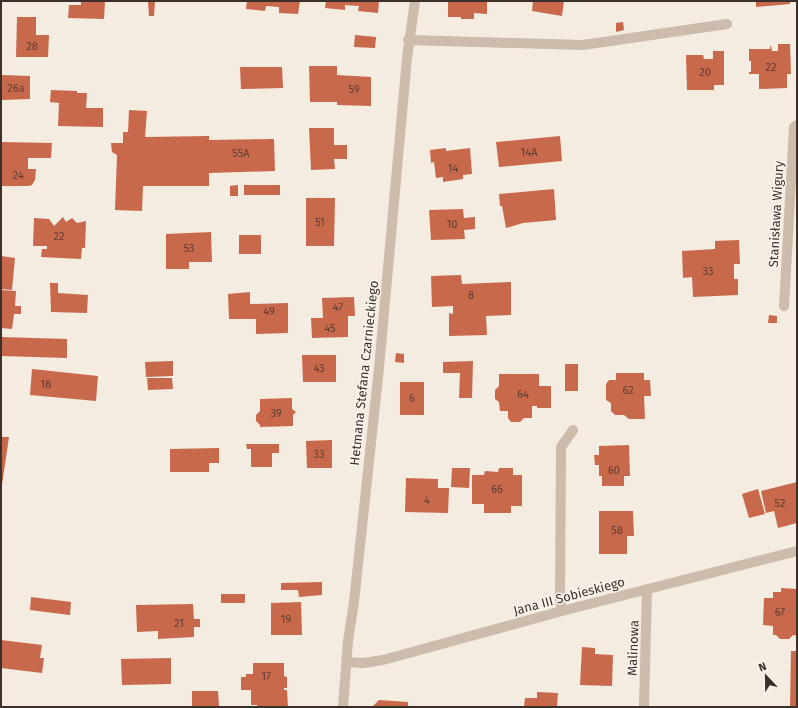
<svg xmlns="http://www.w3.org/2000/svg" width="798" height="708" font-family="'Fira Sans',sans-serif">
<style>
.building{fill:#c8694b}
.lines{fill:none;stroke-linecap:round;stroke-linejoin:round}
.service{stroke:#cdbbac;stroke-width:10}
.minor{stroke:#cdbbac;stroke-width:10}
.labels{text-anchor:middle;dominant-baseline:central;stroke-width:3;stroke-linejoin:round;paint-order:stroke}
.number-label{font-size:11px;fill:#5e3e33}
.street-label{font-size:13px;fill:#3b302b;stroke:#fbf5ee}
</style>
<rect width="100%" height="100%" fill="#f4ebe1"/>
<path class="building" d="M81,1H105L104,19L68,18L69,5H81Z
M148,1H155L154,16H149Z
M247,1H300L298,14L279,13V7L266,6L265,11L246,9Z
M326,1H379L378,13L358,11L359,6L345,5V10L325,8Z
M448,1H487V14L474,13V19H461V17H448Z
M533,1H564L562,16L532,11Z
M756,1H790V4L756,7Z
M17,17H36V35H49L48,57H16Z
M623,22L624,30L616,32V23Z
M355,35L376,37L375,48L354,47Z
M778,44H790L791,74H787V88L759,89V74H749V72H751V61H749V49H770V46H771L772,51H778Z
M713,51H724V85H714V90H687L686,55H703L704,59H713Z
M309,66H337V75L371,77V106L337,105V102H310Z
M240,67H282L283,88L241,89Z
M2,75L30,76V99L2,100Z
M51,90L77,91V93H87L86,108H103V127L58,126L59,103L50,102Z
M129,110L147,111L145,137L209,136V140L274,139L275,171L209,173V186H143L142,211L115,210L117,155L112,152L111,143H123V132H128Z
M309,128H334V145H347V159H334L335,169L311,170Z
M560,136L562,161L499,167L496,142Z
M2,142L52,143L51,158H28V169H36L35,180L32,185L29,186H1Z
M446,148V151L470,148L472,174L463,175V179L443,182V177L436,178L434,162L431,163L430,150Z
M238,185V196H230V186Z
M244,185H280V195H244Z
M554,189L556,220L523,223L506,228L502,206H500L499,194Z
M306,198H335L334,246H306Z
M463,209L464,218L475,217V229L464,230L465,239L431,240L429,210Z
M63,217L66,222L72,218L77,223L86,221L85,248H82L81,259L41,257L42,249H47V246H33L34,218L49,219L54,226Z
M211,232L212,262H189V269H166V234Z
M239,235H261V254H239Z
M739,240L740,264H734V279H738V295L693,297L692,277L683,278L682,251L715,249V241Z
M1,256L15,258L12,290L1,289Z
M461,275L462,284L511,282V315L486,316L487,335L449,336V313L453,314V306L432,307L431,276Z
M50,283H58V293L88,295L87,313L51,312Z
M1,290L16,291L15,306H21V314H14L12,329L1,328Z
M250,292V304L288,303V333L256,334V319H229L228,294Z
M354,297L355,316H348V337L312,338L311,318H323L322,298Z
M769,315L777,316V323H768Z
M1,337L67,339V358L1,356Z
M396,353L404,354V363L395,362Z
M302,355H336V382H303Z
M173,361V376L146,377L145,362Z
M473,361L472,398H459L460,373H443V362Z
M565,364H578V391H565Z
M32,369L98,376L96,401L30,395Z
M616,373H644V380H650L651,396H644L645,419H629L624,415H615L611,411V403L606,400V384L609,380H616Z
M499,374H539V386H551V408H537V406H532V418H524L520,422H511L508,418V411H500L499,402L495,399V390L499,386Z
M147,378H172L173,389L148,390Z
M400,382H424V415H400Z
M292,398V409L296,412L293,415V426L260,427V425L256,421V415L260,411V399Z
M1,437H9L2,485H1Z
M332,440V468H307L306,441Z
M246,444H279V453H272V467H251V449H247Z
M629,445L630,476H624V486H602V476H599V465H595L594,455H599V446Z
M219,448V463H209V472H170V449Z
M452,468H470L469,488L451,487Z
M499,468H513V475H522V506H511V513H484V504H472V475H484L485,471L498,472Z
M406,478L438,479V488H449L448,513L405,512Z
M797,482V523L778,528L774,511L766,513L761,491Z
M758,489L765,514L749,518L742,494Z
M599,511H633L634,536H627V554H599Z
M322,582V595L299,597L298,590H281V583Z
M781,588L797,589V636L793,635L789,639H780L776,635H773V626L763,625L764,598H773V592H781Z
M221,594H245V603H221Z
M31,597L71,602L70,615L30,610Z
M301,602L302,635H271V603Z
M193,604L194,619H200V627H194V637L158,639V631L137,632L136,605Z
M1,640L42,645L40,658H44L42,673L1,668Z
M582,647L595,648V654L613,655L612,686L580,685Z
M791,651H797V707H790Z
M171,658V684L122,685L121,659Z
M253,663H284V676L287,677V688H284V690H287L288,707H257V705H251V690H241V677H246V674H253Z
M192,691H218L219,706H192Z
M537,692L558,693L557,707H524L525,698H537Z
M379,700L408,702V707H372Z"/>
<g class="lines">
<path class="service" d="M562,611L560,600L561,447L573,430"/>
<path class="minor" d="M408,40L583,45L727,24
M784,306L794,127L797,125
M347,662L364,663L383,660L562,611L797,551
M343,707L348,641L354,602L379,368L407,58L415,1
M644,707L647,589"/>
</g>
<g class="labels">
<g class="number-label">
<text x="32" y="46">28</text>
<text x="771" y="67">22</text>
<text x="705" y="72">20</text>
<text x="16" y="88">26a</text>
<text x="354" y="89">59</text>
<text x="529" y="152">14A</text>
<text x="241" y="153">55A</text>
<text x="453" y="168">14</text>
<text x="18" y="175">24</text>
<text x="320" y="222">51</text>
<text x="452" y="224">10</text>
<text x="59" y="236">22</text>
<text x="189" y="248">53</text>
<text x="708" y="271">33</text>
<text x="471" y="295">8</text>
<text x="338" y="307">47</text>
<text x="269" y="311">49</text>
<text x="330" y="328">45</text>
<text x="319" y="368">43</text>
<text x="46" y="384">18</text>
<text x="628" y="390">62</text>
<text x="523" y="394">64</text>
<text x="412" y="398">6</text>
<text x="276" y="413">39</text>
<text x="319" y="454">33</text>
<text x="614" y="470">60</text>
<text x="497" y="489">66</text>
<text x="427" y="500">4</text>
<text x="780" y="503">52</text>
<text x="617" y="530">58</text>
<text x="780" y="612">67</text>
<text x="286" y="619">19</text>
<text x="179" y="623">21</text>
<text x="266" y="676">17</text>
</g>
<g class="street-label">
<text transform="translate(776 214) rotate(-87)">Stanisława Wigury</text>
<text transform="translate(364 373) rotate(-84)">Hetmana Stefana Czarnieckiego</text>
<text transform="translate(569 596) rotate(-15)">Jana III Sobieskiego</text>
<text transform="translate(633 648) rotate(-88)">Malinowa</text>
</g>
</g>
<rect width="798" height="708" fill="none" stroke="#3b302b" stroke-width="4"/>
<g transform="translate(766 676) rotate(338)" stroke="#fbf5ee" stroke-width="3" paint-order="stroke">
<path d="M0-3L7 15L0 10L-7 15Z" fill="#3b302b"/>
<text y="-6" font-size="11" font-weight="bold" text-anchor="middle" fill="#3b302b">N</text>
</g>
</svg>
